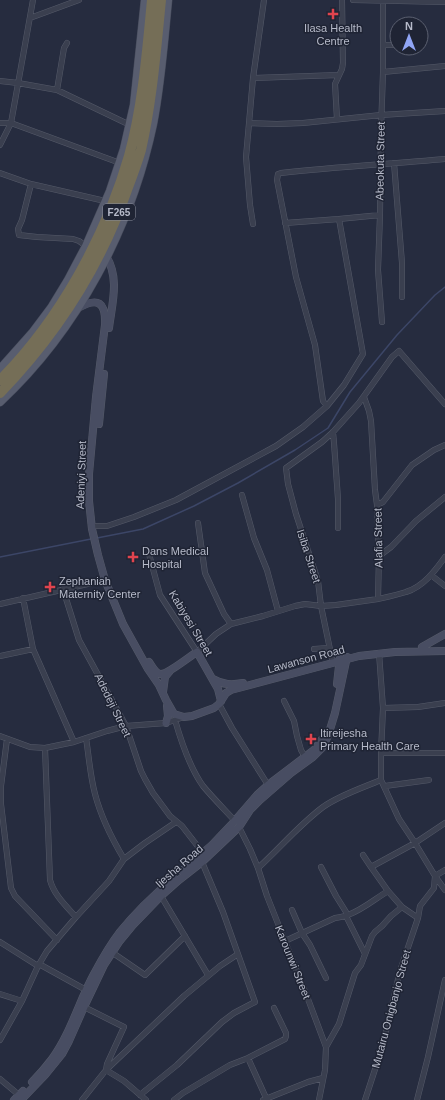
<svg xmlns="http://www.w3.org/2000/svg" width="445" height="1100" font-family="Helvetica,sans-serif">
<style>
.lines{fill:none;stroke-linecap:round;stroke-linejoin:round}
.stream{stroke:#3c4667;stroke-width:1.5}
.street-casing{stroke:#555a69;stroke-width:6}
.secondary-casing{stroke:#555a69;stroke-width:8}
.primary-casing{stroke:#434858;stroke-width:9}
.highway-casing{stroke:#424756;stroke-width:11}
.street{stroke:#3a3f4f;stroke-width:5}
.secondary{stroke:#484d62;stroke-width:7}
.primary{stroke:#585d6f;stroke-width:8}
.highway{stroke:#756e57;stroke-width:10}
.health-dot{fill:#e0444e;stroke:#1f2434;stroke-width:1.5}
.labels{text-anchor:middle;dominant-baseline:central;stroke-width:3;stroke-linejoin:round;paint-order:stroke}
.shield{fill:#1f2434;stroke:#898d9c;stroke-width:1}
.shield-label{font-size:10px;font-weight:bold;fill:#b6bac9}
.poi-label{font-size:11px;fill:#b6bac9;stroke:#1f2434;text-anchor:start}
.street-label{font-size:11px;fill:#b6bac9;stroke:#1f2434}
</style>
<rect width="100%" height="100%" fill="#262c3f"/>
<g class="lines">
<path class="stream" d="M97,538L143,529L194,506L238,483L295,450L328,428L350,392L397,335L435,295L445,287
M0,557L91,539"/>
<defs>
<path id="street" d="M353,0L445,2
M30,18L79,0
M383,45H397
M421,45H422
M383,72L445,66
M253,78L338,75
M0,81L18,83L57,90L130,125
M57,90L64,48L67,43
M337,119L335,84L342,69L343,63L342,0
M0,123H11L120,163
M249,123L277,124L303,123L381,115L445,111
M0,145L11,123L33,0
M394,163L402,263V297
M0,173L31,184L105,201
M31,184L22,220L18,229L19,235L37,237L73,239L79,241L86,246
M285,223L339,219
M253,224L250,205L246,157L253,78L264,0
M382,322L378,270L380,215L381,129L383,72V0
M364,397L369,411L371,421L375,490L377,505L379,556L378,599C387,597 397,595 406,592C423,587 435,571 445,557
M327,406L323,401L315,345L296,277L277,180L278,174L281,173C336,167 390,164 445,159
M333,432L334,443L338,499V528
M242,495L254,538L267,570L278,611
M377,505L383,502L412,465L434,450L445,445
M198,523L205,573L224,614L231,624
M95,526H107L134,517L176,500L276,446L303,427L327,406L344,385L363,354L339,219L380,215
M149,554L160,595L197,652L216,634L231,624L263,616L295,606L305,604L321,606L336,605L378,599
M379,556L391,547L416,521L445,497
M431,575L445,586
M63,589L79,640L126,726L141,771L145,779L153,793L170,816L182,826L203,853
M23,598L33,649L74,742
M0,604L105,580
M314,649L329,648
M379,653L383,708L381,753V780L399,819L415,843L435,876L445,890
M0,656L33,649
M332,659L321,606L318,581L296,514L288,484L286,468L322,442L333,432L359,403L392,357L399,351L445,404
M284,701L294,721L297,736L301,750L305,757
M219,704L232,728L268,785
M383,708L418,707L445,703
M175,720C181,741 190,768 203,786C213,798 224,809 235,821
M0,736L30,747L45,748L74,742L107,731L126,726L166,723L184,717
M86,738C89,757 90,775 95,794C101,817 112,839 124,859
M7,739L1,786V804L11,888L15,896L57,940
M45,748L50,880C54,895 66,906 76,917
M381,753H445
M385,786L429,780
M239,827L250,849L258,868L267,896L308,999L326,1047L325,1070L319,1100
M363,855L371,867
M321,867L336,896L346,912L347,914L346,916L365,954
M258,868C280,848 299,825 323,807C340,795 362,788 381,780
M161,896L208,975
M402,907L388,891L371,867L415,843L445,823
M292,910L302,933L310,945L326,978
M285,941L335,918C339,917 344,917 348,915C362,910 375,899 388,891
M0,942L38,966
M113,953L145,975L185,936
M39,964L86,990
M0,994L22,1001
M84,1007L124,1027L107,1064L106,1070L124,1081L146,1100
M0,1040L22,1001L38,966L47,951L76,917L109,881L124,859L145,843L176,822
M326,1047L339,1024L355,973L361,965L372,936L375,932L382,926L391,916L402,907L418,918
M248,1058L267,1100
M0,1079L19,1095
M140,1095L177,1065L222,1022L234,1013L255,1002L223,912L202,862
M82,1100L106,1070L184,996L220,966L238,954
M174,1100L183,1093L230,1065L248,1058L285,1039L286,1036V1033L274,1008
M263,1100L308,1082L323,1078
M365,1100L382,1048L400,971L418,918L420,906L434,888L435,876L445,870
M417,1100L428,1057L445,980"/>
<path id="secondary" d="M106,256C120,278 112,304 109,328
M78,308C98,297 106,302 105,325L96,397L89,474V501L92,529L98,555L105,580L123,624L148,669L159,685L166,700L174,714L184,717L192,716L214,708L219,704L226,693L231,690L359,656L395,652L445,651
M99,424L104,374
M422,647L445,634
M149,662C152,666 155,673 160,674C167,675 190,656 197,652L218,689L221,701
M213,679C223,685 232,685 243,683
M337,684L340,657
M163,692L165,677L170,671
M166,723L168,716L167,706
M182,871L212,845L231,825L257,795L268,785L314,750L322,739
M32,1082C39,1075 46,1067 52,1059C71,1033 79,1001 94,974C102,959 110,945 120,932C136,912 155,894 174,878
M14,1100L23,1091
M21,1100L45,1075L62,1054L69,1041L84,1007L104,965L119,942L133,925L161,896L179,880L202,862L239,827L250,810L260,800L291,773L313,757L322,748L328,736L335,713L347,657"/>
<path id="primary" d="M0,369L33,332L51,308L68,280L86,246L110,191L124,149L134,105L145,0
M0,402C78,329 131,228 153,124C161,83 164,41 168,0"/>
<path id="highway" d="M0,380C59,321 106,236 129,156C143,105 147,52 152,0
M0,393C57,334 100,267 127,190C132,177 137,163 141,150C152,101 156,50 161,0"/>
</defs>
<use href="#street" class="street-casing"/>
<use href="#secondary" class="secondary-casing"/>
<use href="#primary" class="primary-casing"/>
<use href="#highway" class="highway-casing"/>
<use href="#street" class="street"/>
<use href="#secondary" class="secondary"/>
<use href="#primary" class="primary"/>
<use href="#highway" class="highway"/>
</g>
<g class="health-dot">
<path d="M331 8h4v4h4v4h-4v4h-4v-4h-4v-4h4z"/>
<path d="M131 551h4v4h4v4h-4v4h-4v-4h-4v-4h4z"/>
<path d="M48 581h4v4h4v4h-4v4h-4v-4h-4v-4h4z"/>
<path d="M309 733h4v4h4v4h-4v4h-4v-4h-4v-4h4z"/>
</g>
<g class="labels">
<rect class="shield" x="103" y="204" width="32" height="16" rx="3"/>
<g class="shield-label">
<text x="119" y="212">F265</text>
</g>
<g class="poi-label">
<text x="333" y="28" text-anchor="middle">Ilasa Health<tspan x="333" dy="13">Centre</tspan></text>
<text x="142" y="551">Dans Medical<tspan x="142" dy="13">Hospital</tspan></text>
<text x="59" y="581">Zephaniah<tspan x="59" dy="13">Maternity Center</tspan></text>
<text x="320" y="733">Itireijesha<tspan x="320" dy="13">Primary Health Care</tspan></text>
</g>
<g class="street-label">
<text transform="translate(380 161) rotate(-89)">Abeokuta Street</text>
<text transform="translate(81 475) rotate(-88)">Adeniyi Street</text>
<text transform="translate(378 538) rotate(-91)">Alafia Street</text>
<text transform="translate(309 556) rotate(72)">Isiba Street</text>
<text transform="translate(191 623) rotate(59)">Kabiyesi Street</text>
<text transform="translate(306 659) rotate(-15)">Lawanson Road</text>
<text transform="translate(113 705) rotate(64)">Adedeji Street</text>
<text transform="translate(179 866) rotate(-41)">Ijesha Road</text>
<text transform="translate(293 962) rotate(68)">Karounwi Street</text>
<text transform="translate(391 1009) rotate(-75)">Mutairu Onigbanjo Street</text>
</g>
</g>
<g transform="translate(409 36)"><circle r="19" fill="#1f2434" stroke="#5b6070"/>
<path d="M0-3L7 15L0 10L-7 15Z" fill="#90a5f5"/>
<text y="-6" font-size="11" font-weight="bold" text-anchor="middle" fill="#b6bac9">N</text>
</g>
</svg>
